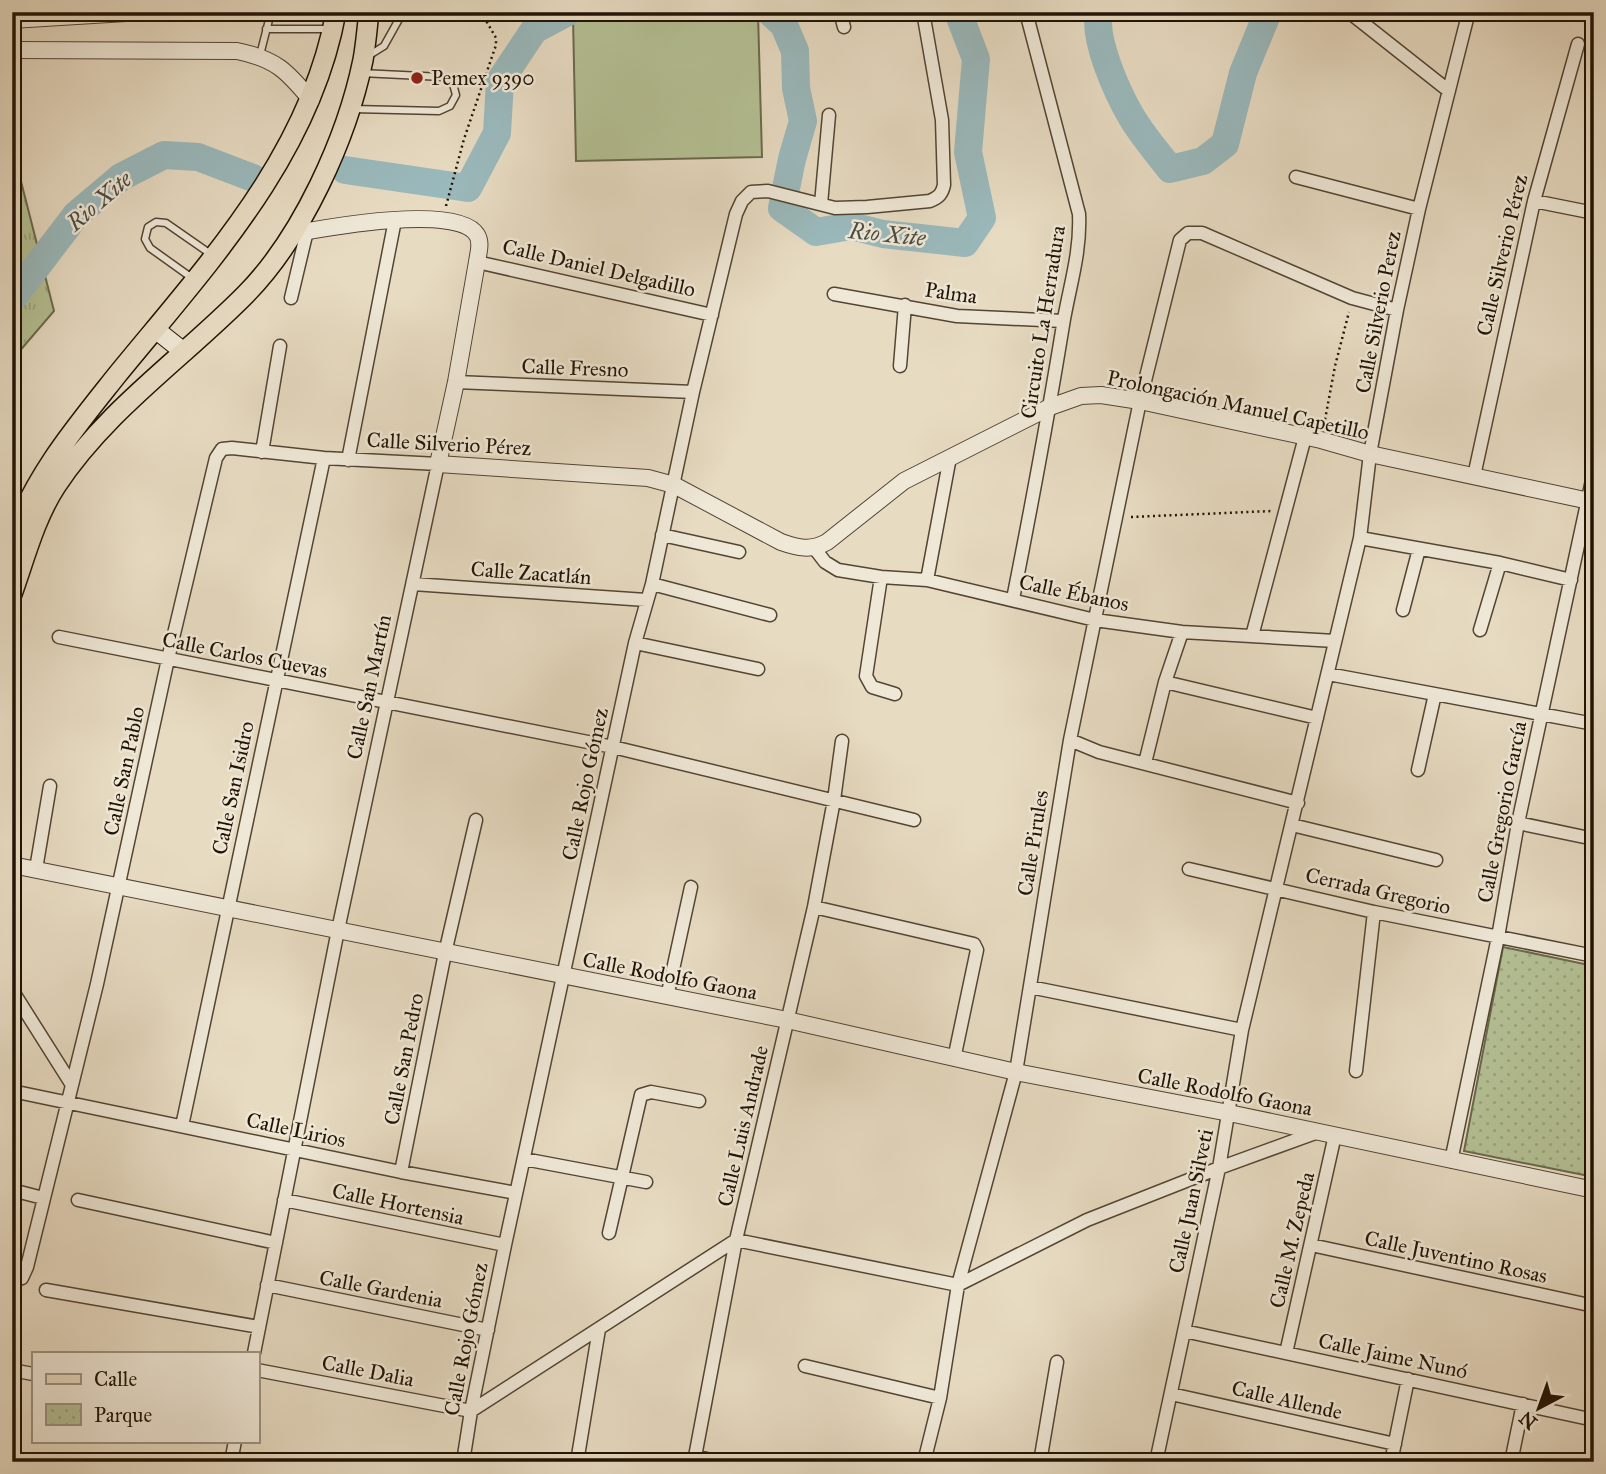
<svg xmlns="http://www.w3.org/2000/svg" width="1606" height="1474" font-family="'IM FELL Great Primer',serif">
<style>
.grass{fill:url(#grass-tufts);stroke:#6a6a4c;stroke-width:2}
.park{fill:url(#park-dots);stroke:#6a6a4c;stroke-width:2}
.pitch{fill:#b4c094;stroke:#6a6a4c;stroke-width:2}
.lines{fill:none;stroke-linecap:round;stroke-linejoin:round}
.river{stroke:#9ab9bc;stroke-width:28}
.service-casing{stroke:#524534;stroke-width:9}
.minor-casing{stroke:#524534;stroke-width:15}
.tertiary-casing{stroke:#524534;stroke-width:18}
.secondary-casing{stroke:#211304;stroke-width:20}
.primary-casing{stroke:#211304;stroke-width:22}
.path{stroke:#211304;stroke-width:2.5;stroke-dasharray:2 3.5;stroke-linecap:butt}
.service{stroke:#efe8d7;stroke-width:6}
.minor{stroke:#efe8d7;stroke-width:12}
.tertiary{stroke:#efe8d7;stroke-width:16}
.secondary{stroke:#efe8d7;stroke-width:18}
.primary{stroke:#e7dbc2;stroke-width:19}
.poi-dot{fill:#8f2418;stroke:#efe8d7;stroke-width:2.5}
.labels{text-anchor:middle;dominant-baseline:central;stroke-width:5;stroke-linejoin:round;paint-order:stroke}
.poi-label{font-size:21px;fill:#211304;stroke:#efe8d7;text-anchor:start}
.street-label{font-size:21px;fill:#211304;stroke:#efe8d7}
.water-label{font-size:23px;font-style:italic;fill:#4b4d44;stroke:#efe8d7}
</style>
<defs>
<pattern id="grass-tufts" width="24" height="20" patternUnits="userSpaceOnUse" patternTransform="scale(1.75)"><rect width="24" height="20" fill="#b4c094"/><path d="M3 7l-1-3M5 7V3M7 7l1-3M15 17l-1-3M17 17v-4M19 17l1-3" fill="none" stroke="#9aa47e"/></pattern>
<pattern id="park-dots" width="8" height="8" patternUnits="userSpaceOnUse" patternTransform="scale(1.75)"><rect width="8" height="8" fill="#b4c094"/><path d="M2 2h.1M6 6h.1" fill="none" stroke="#9aa47e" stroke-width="1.8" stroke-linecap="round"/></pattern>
</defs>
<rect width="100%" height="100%" fill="#e7dbc2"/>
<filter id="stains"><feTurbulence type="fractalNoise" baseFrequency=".00286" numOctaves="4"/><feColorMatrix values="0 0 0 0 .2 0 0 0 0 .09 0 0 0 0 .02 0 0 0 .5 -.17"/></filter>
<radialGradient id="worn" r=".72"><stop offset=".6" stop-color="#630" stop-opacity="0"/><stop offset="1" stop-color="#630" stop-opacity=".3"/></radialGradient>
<path class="grass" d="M12,146L54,311L12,360Z"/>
<path class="park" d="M1503,947L1594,966V1177L1464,1151Z"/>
<path class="pitch" d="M758,14L762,157L576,161L573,17Z"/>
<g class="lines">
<path class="river" d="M770,12L784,25L795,51L796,88L803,121L792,159L782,208L816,232L851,226L883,234L965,243L982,218L968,152L976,59L958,12
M1099,12C1093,39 1117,92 1131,116C1142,135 1157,152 1170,169L1203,161L1225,144L1243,73L1268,12
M345,170L468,188L497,133L500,81L534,30L568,12
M12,299L76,215L121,177L164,155L198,157L253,178"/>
<defs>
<path id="service" d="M266,29H330
M260,55L271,12
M368,56L384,46L403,12
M353,109L439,111L450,106L456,95L453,84L443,77L361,73
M192,278L150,248L145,239L148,227L156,222L166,223L212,255"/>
<path id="minor" d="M840,12L844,27
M1349,12L1449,91
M1296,177L1419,209
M1534,201L1594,213
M821,204L829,115
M477,262L712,315
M834,294L957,316L1063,321
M291,298L307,231
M900,366L905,305
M456,382L693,392
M262,452L280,346
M348,460L395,220
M1474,476L1534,201L1578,44
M662,535L739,552
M1360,538L1500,563L1571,580
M815,549L825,562L838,570L881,577L927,580L1095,620L1182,632L1335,641
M881,577L866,676L872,687L895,694
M927,580L950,457
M413,584L646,600
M652,584L770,615
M1013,599C1031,508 1048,417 1063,325C1069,288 1081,253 1079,214L1026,12
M1403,610L1419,549
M1480,630L1500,563
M1252,636L1305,437
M59,637L613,747L914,820
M635,643L758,669
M1328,674L1594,724
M1165,682L1317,718
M1070,740L1099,752L1298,803
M1145,763L1165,682L1182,632
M1418,770L1435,694
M1518,823L1594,839
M1292,825L1436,860
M36,869L50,786
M1189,869L1374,912L1594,956
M814,907L974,944L977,950L954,1059
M1030,987L1242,1030
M12,990L72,1085
M667,997L691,887
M1356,1071L1374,912
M12,1091L401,1172L516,1193
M182,1126L324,458
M524,1159L646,1182
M1451,1161L1498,937L1518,823L1594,471
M401,1172L445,953L476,820
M12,1190L43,1198
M78,1200L276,1243
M284,1200L505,1245
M609,1233L641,1095L651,1092L699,1101
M1311,1245L1594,1306
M12,1281L22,1278L27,1267L97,984L168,659L216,458L222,449L232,448L324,458L438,464L338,930L254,1353
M267,1285L488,1330
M46,1290L259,1327
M1184,1331L1594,1420
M1286,1353L1335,1135
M805,1366L940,1398
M12,1370L33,1374
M257,1370L471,1411L736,1240L958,1285L1087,1220L1219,1168L1318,1132
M1171,1394L1395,1444
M695,1456L718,1462
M12,1461L15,1462
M231,1462L235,1441
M463,1462L471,1411L505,1245L635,643L652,584L693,392L736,214L742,201L751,192L768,191L835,208L867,207L930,201C939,197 942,194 944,185L942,120L923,12
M577,1462L599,1329
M694,1462L736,1240L814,907L834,800L842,741
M924,1462L940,1398L958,1285L1016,1072L1070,740L1140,401L1180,240L1188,233H1202L1352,298L1397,310
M1040,1462L1057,1362
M1156,1462L1219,1168L1242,1030L1360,538L1370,454L1397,310L1419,209L1468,15
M1391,1462L1408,1379
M1511,1462L1523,1404"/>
<path id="tertiary" d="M12,20L142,12
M12,50L237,51C276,59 287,71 311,100
M292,234C324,228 459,203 477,235C482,243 478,254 477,262L456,382L438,464L648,478L674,485L781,542C798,548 811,551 827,542L904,481L1050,407L1081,396L1101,395L1140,401L1321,440L1370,454L1594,502
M12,865L787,1020L1016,1072L1229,1113L1594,1190"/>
<path id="secondary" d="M155,329L184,352"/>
<path id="primary" d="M12,539C35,475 75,428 117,375C206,266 310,156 336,12
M12,594C25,558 35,518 56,486C106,410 183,358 246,294C302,237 347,138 363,60C366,44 367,28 369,12"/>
</defs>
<use href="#service" class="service-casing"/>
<use href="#minor" class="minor-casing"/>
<use href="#tertiary" class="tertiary-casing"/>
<use href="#secondary" class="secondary-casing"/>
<use href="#primary" class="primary-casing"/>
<path class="path" d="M446,206L464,139L496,45V38L481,12
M1324,425L1335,366L1349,312
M1131,517L1272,511"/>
<use href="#service" class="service"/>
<use href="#minor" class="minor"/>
<use href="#tertiary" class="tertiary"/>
<use href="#secondary" class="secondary"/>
<use href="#primary" class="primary"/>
</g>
<circle class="poi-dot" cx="417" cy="78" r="7"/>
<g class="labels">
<g class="poi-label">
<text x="431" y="78">Pemex 9390</text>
</g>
<g class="street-label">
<text transform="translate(1502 255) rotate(-77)">Calle Silverio Pérez</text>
<text transform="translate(599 268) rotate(13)">Calle Daniel Delgadillo</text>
<text transform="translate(951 293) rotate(8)">Palma</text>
<text transform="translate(1378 312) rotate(-79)">Calle Silverio Perez</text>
<text transform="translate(1043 322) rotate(-81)">Circuito La Herradura</text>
<text transform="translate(575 368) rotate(2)">Calle Fresno</text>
<text transform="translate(1238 405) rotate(12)">Prolongación Manuel Capetillo</text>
<text transform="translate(449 444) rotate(3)">Calle Silverio Pérez</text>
<text transform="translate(531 573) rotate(4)">Calle Zacatlán</text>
<text transform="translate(1074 593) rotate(12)">Calle Ébanos</text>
<text transform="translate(245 655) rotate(11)">Calle Carlos Cuevas</text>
<text transform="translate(369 687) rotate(-78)">Calle San Martín</text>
<text transform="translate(124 771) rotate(-78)">Calle San Pablo</text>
<text transform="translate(585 784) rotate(-78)">Calle Rojo Gómez</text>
<text transform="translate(233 788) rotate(-78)">Calle San Isidro</text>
<text transform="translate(1502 812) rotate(-79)">Calle Gregorio García</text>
<text transform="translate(1033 843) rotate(-81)">Calle Pirules</text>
<text transform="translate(1378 891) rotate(13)">Cerrada Gregorio</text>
<text transform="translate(670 976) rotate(11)">Calle Rodolfo Gaona</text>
<text transform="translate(404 1059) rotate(-79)">Calle San Pedro</text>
<text transform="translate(1225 1092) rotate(11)">Calle Rodolfo Gaona</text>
<text transform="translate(743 1126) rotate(-77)">Calle Luis Andrade</text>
<text transform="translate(296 1130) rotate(12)">Calle Lirios</text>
<text transform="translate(1191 1201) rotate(-78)">Calle Juan Silveti</text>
<text transform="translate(398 1204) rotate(12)">Calle Hortensia</text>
<text transform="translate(1292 1240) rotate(-77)">Calle M. Zepeda</text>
<text transform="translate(1456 1257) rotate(12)">Calle Juventino Rosas</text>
<text transform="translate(381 1289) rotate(11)">Calle Gardenia</text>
<text transform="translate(466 1339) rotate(-79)">Calle Rojo Gómez</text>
<text transform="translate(1393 1356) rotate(12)">Calle Jaime Nunó</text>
<text transform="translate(368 1371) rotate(11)">Calle Dalia</text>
<text transform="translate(1287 1400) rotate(13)">Calle Allende</text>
</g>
<g class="water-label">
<text transform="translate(99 201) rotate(-41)">Rio Xite</text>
<text transform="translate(887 234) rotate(6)">Rio Xite</text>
</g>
</g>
<rect width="1606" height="1474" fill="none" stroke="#e7dbc2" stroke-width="42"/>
<rect x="14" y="14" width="1578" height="1446" fill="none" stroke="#211304" stroke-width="3.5"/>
<rect x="21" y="21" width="1564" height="1432" fill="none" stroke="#211304" stroke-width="2"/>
<rect x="32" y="1352" width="228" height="91" fill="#efe8d7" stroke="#9d9383" stroke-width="2"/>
<rect x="46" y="1374" width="35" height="10" fill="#e7dbc2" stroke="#9d9383" stroke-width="2"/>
<text x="94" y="1386" font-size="21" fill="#211304">Calle</text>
<rect x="46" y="1404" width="35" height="21" fill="url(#park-dots)" stroke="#9d9383" stroke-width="2"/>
<text x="94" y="1422" font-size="21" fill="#211304">Parque</text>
<g transform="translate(1539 1408) rotate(221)" stroke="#efe8d7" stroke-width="5" paint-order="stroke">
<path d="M0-5L12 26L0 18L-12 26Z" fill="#211304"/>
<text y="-10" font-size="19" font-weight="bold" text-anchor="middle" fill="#211304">N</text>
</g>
<rect width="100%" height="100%" filter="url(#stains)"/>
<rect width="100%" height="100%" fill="url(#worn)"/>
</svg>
